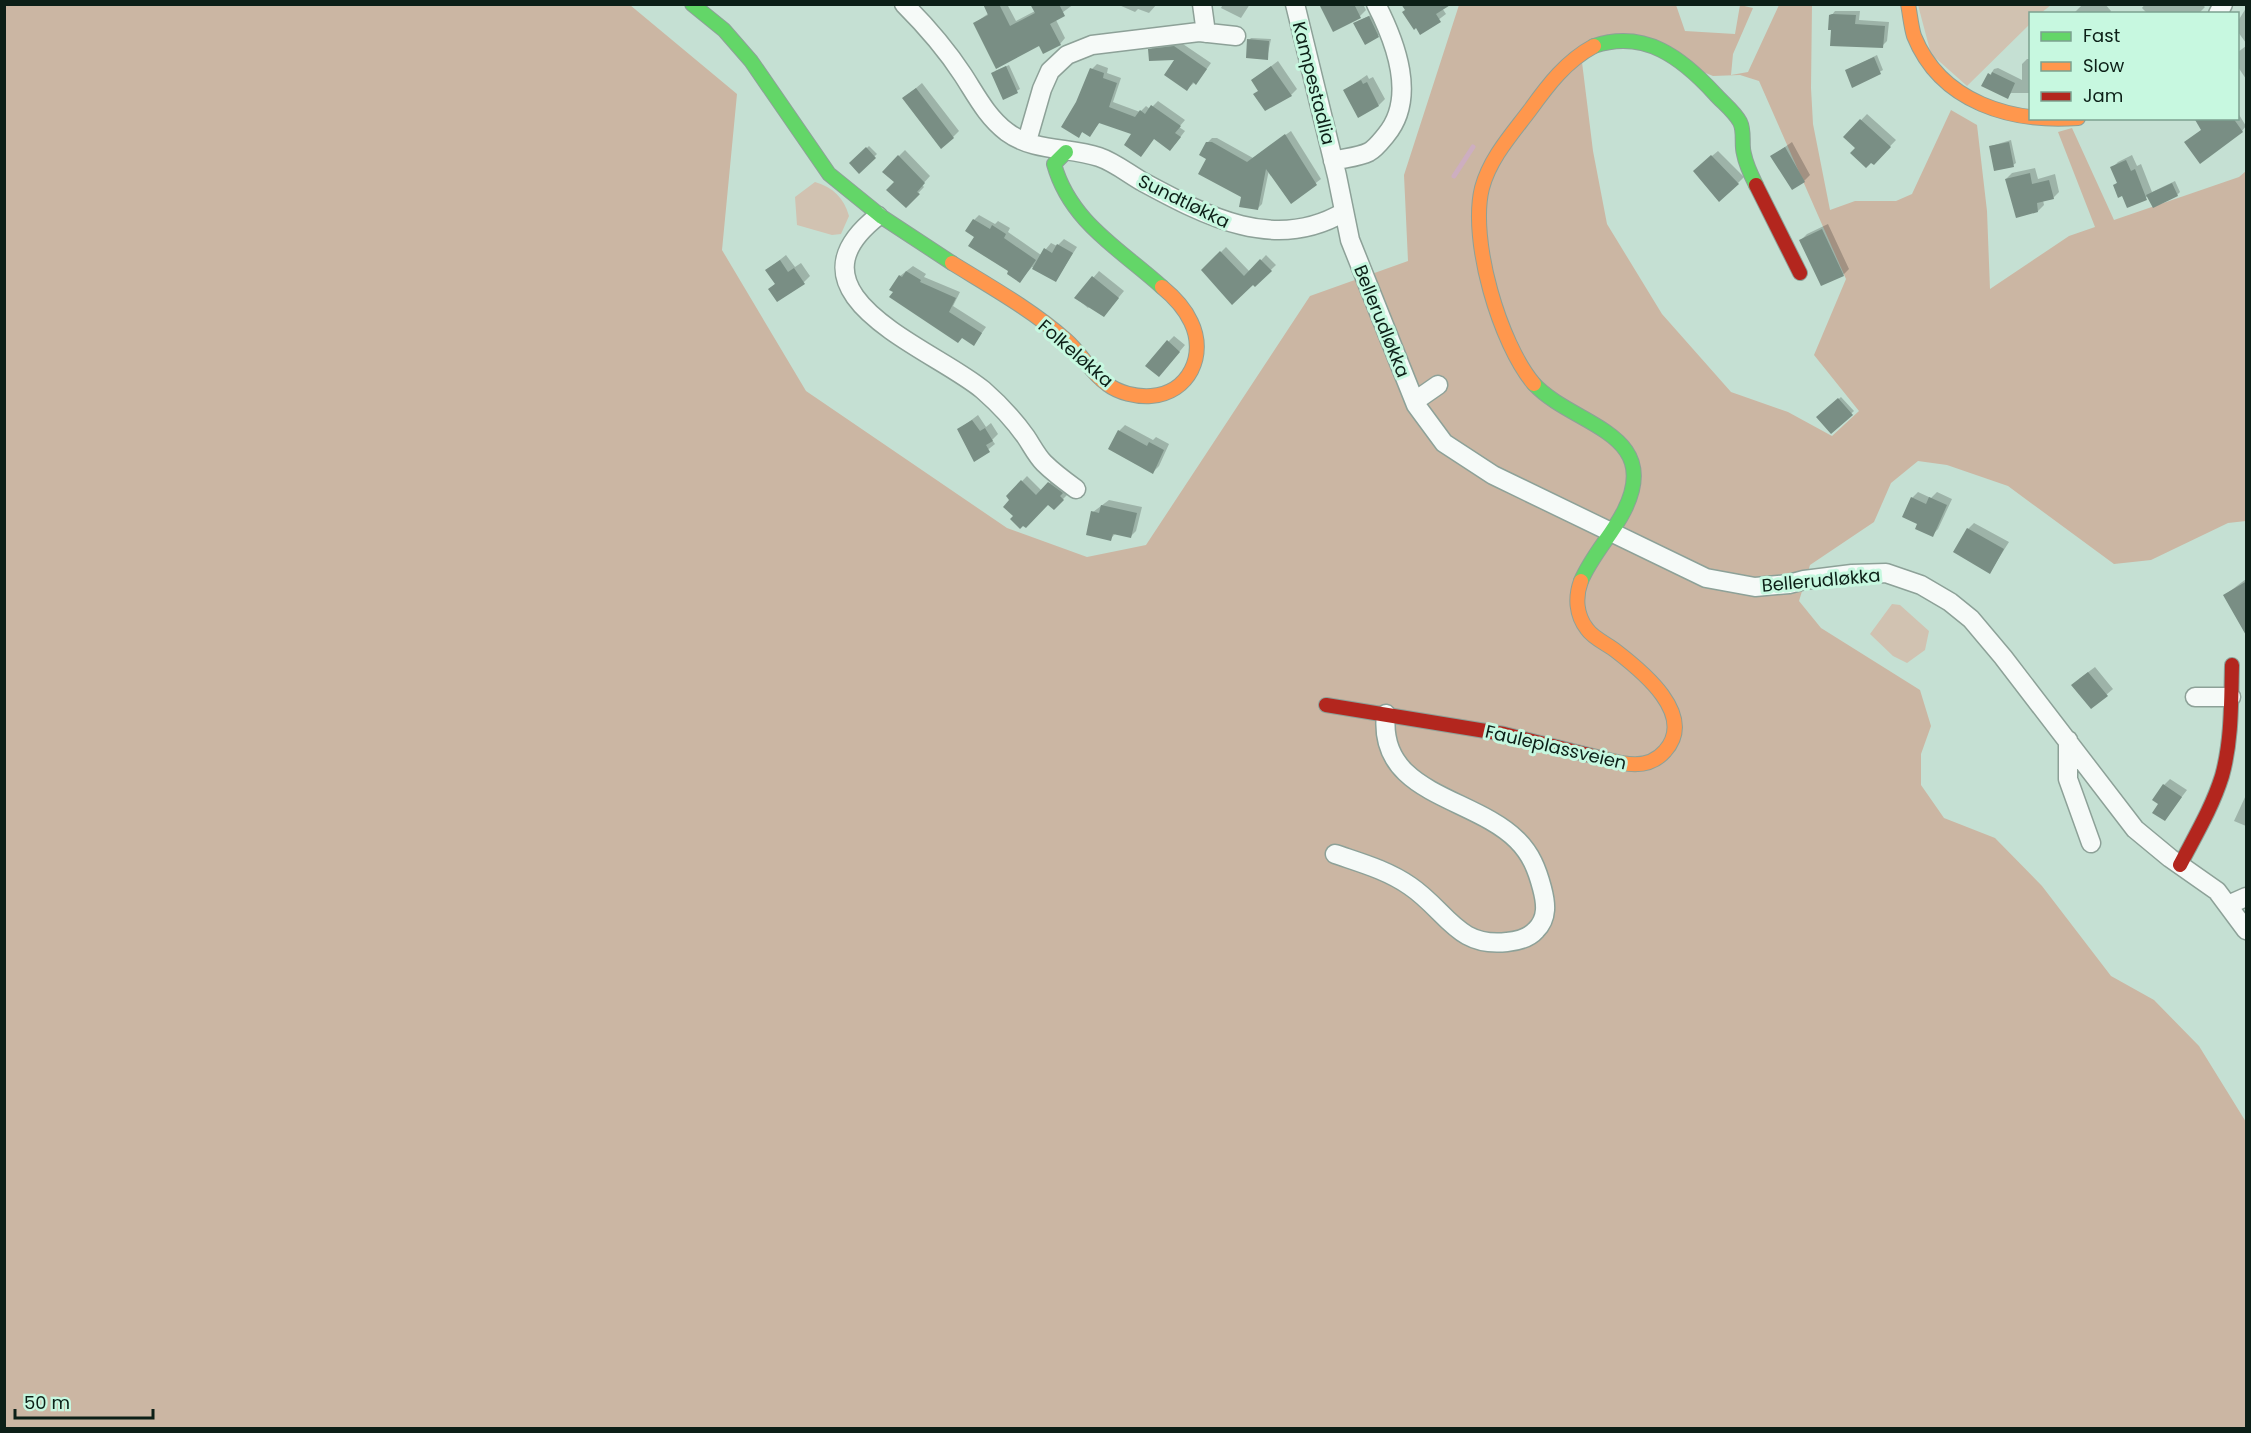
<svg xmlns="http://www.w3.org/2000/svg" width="2251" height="1433" font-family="Poppins,sans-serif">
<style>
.green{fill:#d1c2b1}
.forest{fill:#cbb6a3;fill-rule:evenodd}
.shadow{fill:#0003}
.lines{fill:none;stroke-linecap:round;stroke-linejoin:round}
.stream{stroke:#cdaec0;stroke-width:5}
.building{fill:#798e84}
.street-casing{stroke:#8da198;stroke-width:21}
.fast-casing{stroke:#8da198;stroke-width:16}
.slow-casing{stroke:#8da198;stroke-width:16}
.jam-casing{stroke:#8da198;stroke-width:16}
.street{stroke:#f6faf8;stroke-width:18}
.fast{stroke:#63d668;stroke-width:14}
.slow{stroke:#ff974d;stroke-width:14}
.jam{stroke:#b3261e;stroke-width:14}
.labels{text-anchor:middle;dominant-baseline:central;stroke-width:6;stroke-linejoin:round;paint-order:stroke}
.street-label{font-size:18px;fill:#0c1f17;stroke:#c7f8e0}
</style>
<rect width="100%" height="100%" fill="#c5e0d3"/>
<path class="green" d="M1918,5H2051L2041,13L2030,14V24L1967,86L1931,54Z
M815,182C833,187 844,198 849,216L841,234L832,235L797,225L795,197Z
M1892,604L1900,605L1929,631L1925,650L1907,663L1893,656L1870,634Z"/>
<path class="forest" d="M5,5H630L737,94L722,250L806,391L1007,528L1087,557L1146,545L1310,296L1408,261L1404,175L1459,5H1676L1685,31L1735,34L1740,5L1753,8L1733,54L1731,75L1748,72L1779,5H1812L1811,88L1813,124L1830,210L1855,201H1896L1912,194L1951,110L1977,125L1987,211L1990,289L2069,236L2095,227L2058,132L2072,128L2114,220L2239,177L2246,171V521L2228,523L2151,560L2114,564L2008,486L1947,465L1918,461L1891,483L1874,522L1810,565L1799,601L1821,628L1920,690L1931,726L1921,754V785L1944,818L1995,838L2042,886L2111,976L2154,1000L2199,1046L2246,1122V1428H5ZM1610,34L1713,76L1740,75L1759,81L1846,279L1814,355L1859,411L1832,436L1788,412L1731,392L1662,314L1607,224L1593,151L1580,46Z"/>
<path class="shadow" d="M992,4H1007L1016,21L1035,11L1032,4H1074L1055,18L1065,38L1060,44H1040L975,23L989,13Z
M1157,4L1149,13L1138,9L1135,12L1119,5Z
M1223,4H1250L1241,18L1221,8Z
M1321,4H1363L1366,10L1360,16Z
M2083,4H2105L2111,11L2109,14H2073Z
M2145,4H2202L2205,7L2198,14H2148L2142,8Z
M1442,8L1446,14L1421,33L1417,26Z
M2246,8V43L2238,32V21Z
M1835,11H1860L1859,20L1889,22L1887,41L1882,46L1831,16Z
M1371,15L1380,33L1378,36L1358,21Z
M1251,38L1271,39L1267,58L1249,40Z
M1180,42L1211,63L1201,77L1187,89L1177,58L1150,50L1155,45Z
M2246,46V79L2238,67V52Z
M1877,55L1883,70L1853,86L1847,70Z
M2027,59H2030V93H2011L2007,97L1983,86L1994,69L1998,68L2022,80V64Z
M1278,61L1297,89L1291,95L1260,90L1253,80Z
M1097,64L1108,68L1107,73L1121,78L1113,102L1140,112L1146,106L1150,109L1158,101L1185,120L1179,127L1185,131L1175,144L1100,122L1090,135L1083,131L1078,136L1077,103L1092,69Z
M1009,65L1020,89L1004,98L995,71Z
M1367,75L1369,79L1373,77L1385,99L1379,105L1345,90Z
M922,83L959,131L953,137L904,98Z
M2238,113L2246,126L2242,131L2186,142L2203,129L2197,118H2238Z
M1867,114L1896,140L1874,163L1845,137Z
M1291,131L1321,179L1291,202L1269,170L1262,204L1257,209L1208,158L1207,143L1212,138H1217L1253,158Z
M2011,140L2016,163L2013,165L1991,146Z
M1792,142L1810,175L1804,181L1772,156Z
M869,146L877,154L859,171L851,163Z
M905,150L930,176L922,185L924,187L906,206L896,182L884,171Z
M1718,151L1744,177L1738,183L1701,165Z
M2132,155L2137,166L2141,164L2152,192L2175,181L2180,192L2177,195L2149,196L2128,206L2123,194L2115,185L2118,182L2112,168L2118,162Z
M2035,168L2038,179L2055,174L2059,192L2053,198L2043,200L2044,205L2038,211L2006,179L2012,173Z
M979,215L995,224L998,221L1010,228L1008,232L1041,255L1051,243L1057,246L1064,239L1077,247L1056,280L1032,267L1020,281L976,236L974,220Z
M1828,224L1849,269L1843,275L1801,240L1807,234Z
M1226,247L1250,272L1266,255L1276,265L1255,285L1203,270Z
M786,255L795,267L801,263L810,276L804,282L770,289L776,283L767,270Z
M913,266L926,274L924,277L960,292L953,306L986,327L974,344L900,276Z
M1099,271L1124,291L1109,309L1091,305L1088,308L1076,298Z
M1174,336L1185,345L1165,369L1168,342Z
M1841,397L1854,411L1831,432L1818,417Z
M978,415L986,427L991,423L998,434L992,440L995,444L975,460L958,430Z
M1125,425L1153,440L1156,437L1169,444L1159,466L1153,472L1119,431Z
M1027,476L1042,491L1054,478L1068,494L1054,508L1048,503L1015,516L1012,500L1008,496Z
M1918,492L1931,498L1937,492L1952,499L1938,529L1932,535L1919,523L1912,498Z
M1109,500L1142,507L1136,531L1130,537L1116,533L1110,539L1093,512Z
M1974,523L2009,542L1990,572L1968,529Z
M2246,579V634L2225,595Z
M2095,667L2113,689L2092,707L2079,679Z
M2170,779L2187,790L2165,819L2160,804L2164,785Z
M2246,795V826L2234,821Z"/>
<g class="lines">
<path class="stream" d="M1454,176L1473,147"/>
</g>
<path class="building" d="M983,4H999L1010,26L1035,13L1030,4H1059L1065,16L1050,24L1061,45L1043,54L1039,46L996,69L973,23L988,15Z
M1319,4H1354L1361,18L1333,32Z
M1401,4H1452L1436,14L1441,22L1420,35L1416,28L1414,30L1402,12L1405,10Z
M1832,14L1856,15L1855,24L1885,26L1883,48L1830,46L1831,30H1828L1829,15Z
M1369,16L1379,37L1365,45L1353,23Z
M1247,39L1269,41L1268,60L1246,58Z
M1174,46L1207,69L1196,85L1193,82L1187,91L1164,75L1174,60L1149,61L1148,49Z
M1874,57L1881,74L1852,88L1845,70Z
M1006,66L1018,93L1003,100L991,73Z
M1271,66L1292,96L1265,111L1253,94L1258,91L1251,80Z
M1090,68L1104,73L1103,78L1117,83L1109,107L1135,117L1140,110L1145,114L1151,105L1181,126L1175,133L1181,137L1170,151L1154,139L1141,157L1124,145L1131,134L1099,123L1090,137L1082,132L1079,138L1061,127L1076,102Z
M1992,72L2015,83L2008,99L1981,86L1988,73L1991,75Z
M1361,80L1363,84L1367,82L1379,106L1358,118L1343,90Z
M916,88L954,138L941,149L902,98Z
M2194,118H2233L2243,132L2200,164L2184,142L2201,130Z
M1860,119L1891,147L1874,165L1871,163L1866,168L1850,153L1855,148L1843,137Z
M1285,134L1317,185L1291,204L1266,169L1258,210L1239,207L1241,197L1198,174L1206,159L1199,155L1206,142H1212L1247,162Z
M2009,142L2014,167L1994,171L1989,146Z
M866,147L876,158L859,174L849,163Z
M1785,147L1805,182L1792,190L1770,156Z
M898,155L925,183L917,192L920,194L906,208L886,190L894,182L882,172Z
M1711,155L1739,184L1719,202L1693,171Z
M2126,160L2131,171L2135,169L2147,200L2127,208L2122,196L2118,198L2113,185L2117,183L2110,167Z
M2030,173L2032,184L2049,180L2054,199L2037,203L2038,212L2016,218L2005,179Z
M2172,183L2178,196L2153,208L2146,195Z
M973,219L990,229L992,225L1006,234L1004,238L1036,260L1020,283L1007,274L1008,271L968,246L974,237L965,231Z
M1822,229L1844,276L1821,286L1799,240Z
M1057,244L1073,253L1056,282L1032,269L1044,248L1052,253Z
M1220,251L1244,276L1260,259L1272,271L1255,287L1250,282L1253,285L1232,305L1201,270Z
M780,260L788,272L794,268L805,284L777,302L768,289L775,284L765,270Z
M906,271L921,280L920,282L956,298L949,312L982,333L974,346L962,338L958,343L889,297L893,292L889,290L899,275L902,277Z
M1092,276L1119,298L1104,317L1074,298Z
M1167,340L1180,352L1159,377L1145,366Z
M1838,398L1853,415L1831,434L1816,417Z
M972,420L980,431L985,428L993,441L986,445L990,452L974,462L957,429Z
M1118,430L1147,446L1149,442L1164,450L1153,474L1108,449Z
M1021,480L1036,495L1048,482L1063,493L1060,496L1064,500L1054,510L1048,505L1026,528L1023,526L1020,529L1010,519L1013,516L1003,507L1009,500L1006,496Z
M1911,497L1926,504L1929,497L1947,505L1933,537L1915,529L1917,524L1902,517Z
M1101,505L1137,513L1131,538L1113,534L1111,541L1086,535L1091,511L1099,513Z
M1967,528L2004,549L1990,574L1953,552Z
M2247,581V637L2223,595Z
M2088,672L2108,696L2091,709L2071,685Z
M2163,784L2182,797L2165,821L2152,813L2158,804L2152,800Z"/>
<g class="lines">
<defs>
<path id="street" d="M904,4C926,26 946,49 963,75C976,95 987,117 1007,132C1034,152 1069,147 1099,157C1114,162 1129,174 1143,182C1206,216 1275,253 1344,212
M1202,4L1206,33
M1295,4L1337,176L1350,240L1416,405L1444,443L1493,475L1706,578L1755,587L1789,584L1804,580L1852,574L1886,573L1921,585L1950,602L1971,619L2003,657L2135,829L2170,858L2217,891L2246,930
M2218,14L2223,4
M1027,141L1042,89L1050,71L1067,55L1092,45L1199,32L1236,36
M1333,161C1345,158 1359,157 1369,152C1376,148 1381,141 1386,135C1417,98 1396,43 1376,4
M878,216C777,295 933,348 983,390C999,404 1014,420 1026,437C1032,446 1037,456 1044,463C1054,473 1065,481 1076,489
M1415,401L1438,385
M2195,697H2231
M2068,740V779L2091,843
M1335,854C1361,863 1387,870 1410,886C1447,911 1457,948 1507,942C1518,941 1529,938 1536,930C1548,918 1546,903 1542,888C1537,869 1531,854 1517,840C1473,796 1377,795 1386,714
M2228,905L2246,897"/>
<path id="fast" d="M692,4L724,30L751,61L829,174L882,217L952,263
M1594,46C1645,29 1682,58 1715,94C1723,103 1734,111 1740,122C1745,132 1741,144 1744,154C1746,165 1751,175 1756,185
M1066,152L1054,164C1070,222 1120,249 1162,287
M1534,384C1573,426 1664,432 1624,511C1612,535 1592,555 1581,581"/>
<path id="slow" d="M1908,4C1910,14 1911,26 1914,36C1941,103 2012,123 2078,118
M952,263C991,287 1032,310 1066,340C1081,353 1091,373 1107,384C1119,393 1136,397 1151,396C1189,393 1207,355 1191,322C1185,309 1173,296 1162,287
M1534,384C1500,344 1469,240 1482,188C1490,158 1512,134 1530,110C1548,85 1566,61 1594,46
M1581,581C1575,597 1576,615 1587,629C1593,638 1607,644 1616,651C1642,671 1697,715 1665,751C1648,771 1623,764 1601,758"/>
<path id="jam" d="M1756,185L1800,273
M1326,705L1504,734L1601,758
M2180,865C2195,836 2212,808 2222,776C2232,740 2231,702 2232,665"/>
</defs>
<use href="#street" class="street-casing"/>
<use href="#fast" class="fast-casing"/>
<use href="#slow" class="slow-casing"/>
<use href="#jam" class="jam-casing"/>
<use href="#street" class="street"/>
<use href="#fast" class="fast"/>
<use href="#slow" class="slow"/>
<use href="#jam" class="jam"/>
</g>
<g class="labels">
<g class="street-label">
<text transform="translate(1314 83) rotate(76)">Kampestadlia</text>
<text transform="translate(1184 201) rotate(26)">Sundtløkka</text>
<text transform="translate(1382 321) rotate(68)">Bellerudløkka</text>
<text transform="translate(1076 353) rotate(41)">Folkeløkka</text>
<text transform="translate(1821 580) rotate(-5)">Bellerudløkka</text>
<text transform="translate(1556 747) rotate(13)">Fauleplassveien</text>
</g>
</g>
<rect width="2251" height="1433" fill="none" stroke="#0c1f17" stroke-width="12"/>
<rect x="2029" y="12" width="210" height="108" fill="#c7f8e0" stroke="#7ca190" stroke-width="1.5"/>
<rect x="2041" y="32" width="30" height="9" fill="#63d668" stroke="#7ca190" stroke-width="1.5"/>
<text x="2083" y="42" font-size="18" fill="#0c1f17">Fast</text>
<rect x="2041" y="62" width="30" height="9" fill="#ff974d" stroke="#7ca190" stroke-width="1.5"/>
<text x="2083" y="72" font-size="18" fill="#0c1f17">Slow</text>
<rect x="2041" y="92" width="30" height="9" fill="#b3261e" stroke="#7ca190" stroke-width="1.5"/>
<text x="2083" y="102" font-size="18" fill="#0c1f17">Jam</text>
<path d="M15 1409v9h138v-9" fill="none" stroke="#0c1f17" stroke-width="3"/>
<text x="24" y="1409" font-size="18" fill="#0c1f17" stroke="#c7f8e0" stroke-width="4.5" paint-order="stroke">50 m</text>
</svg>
